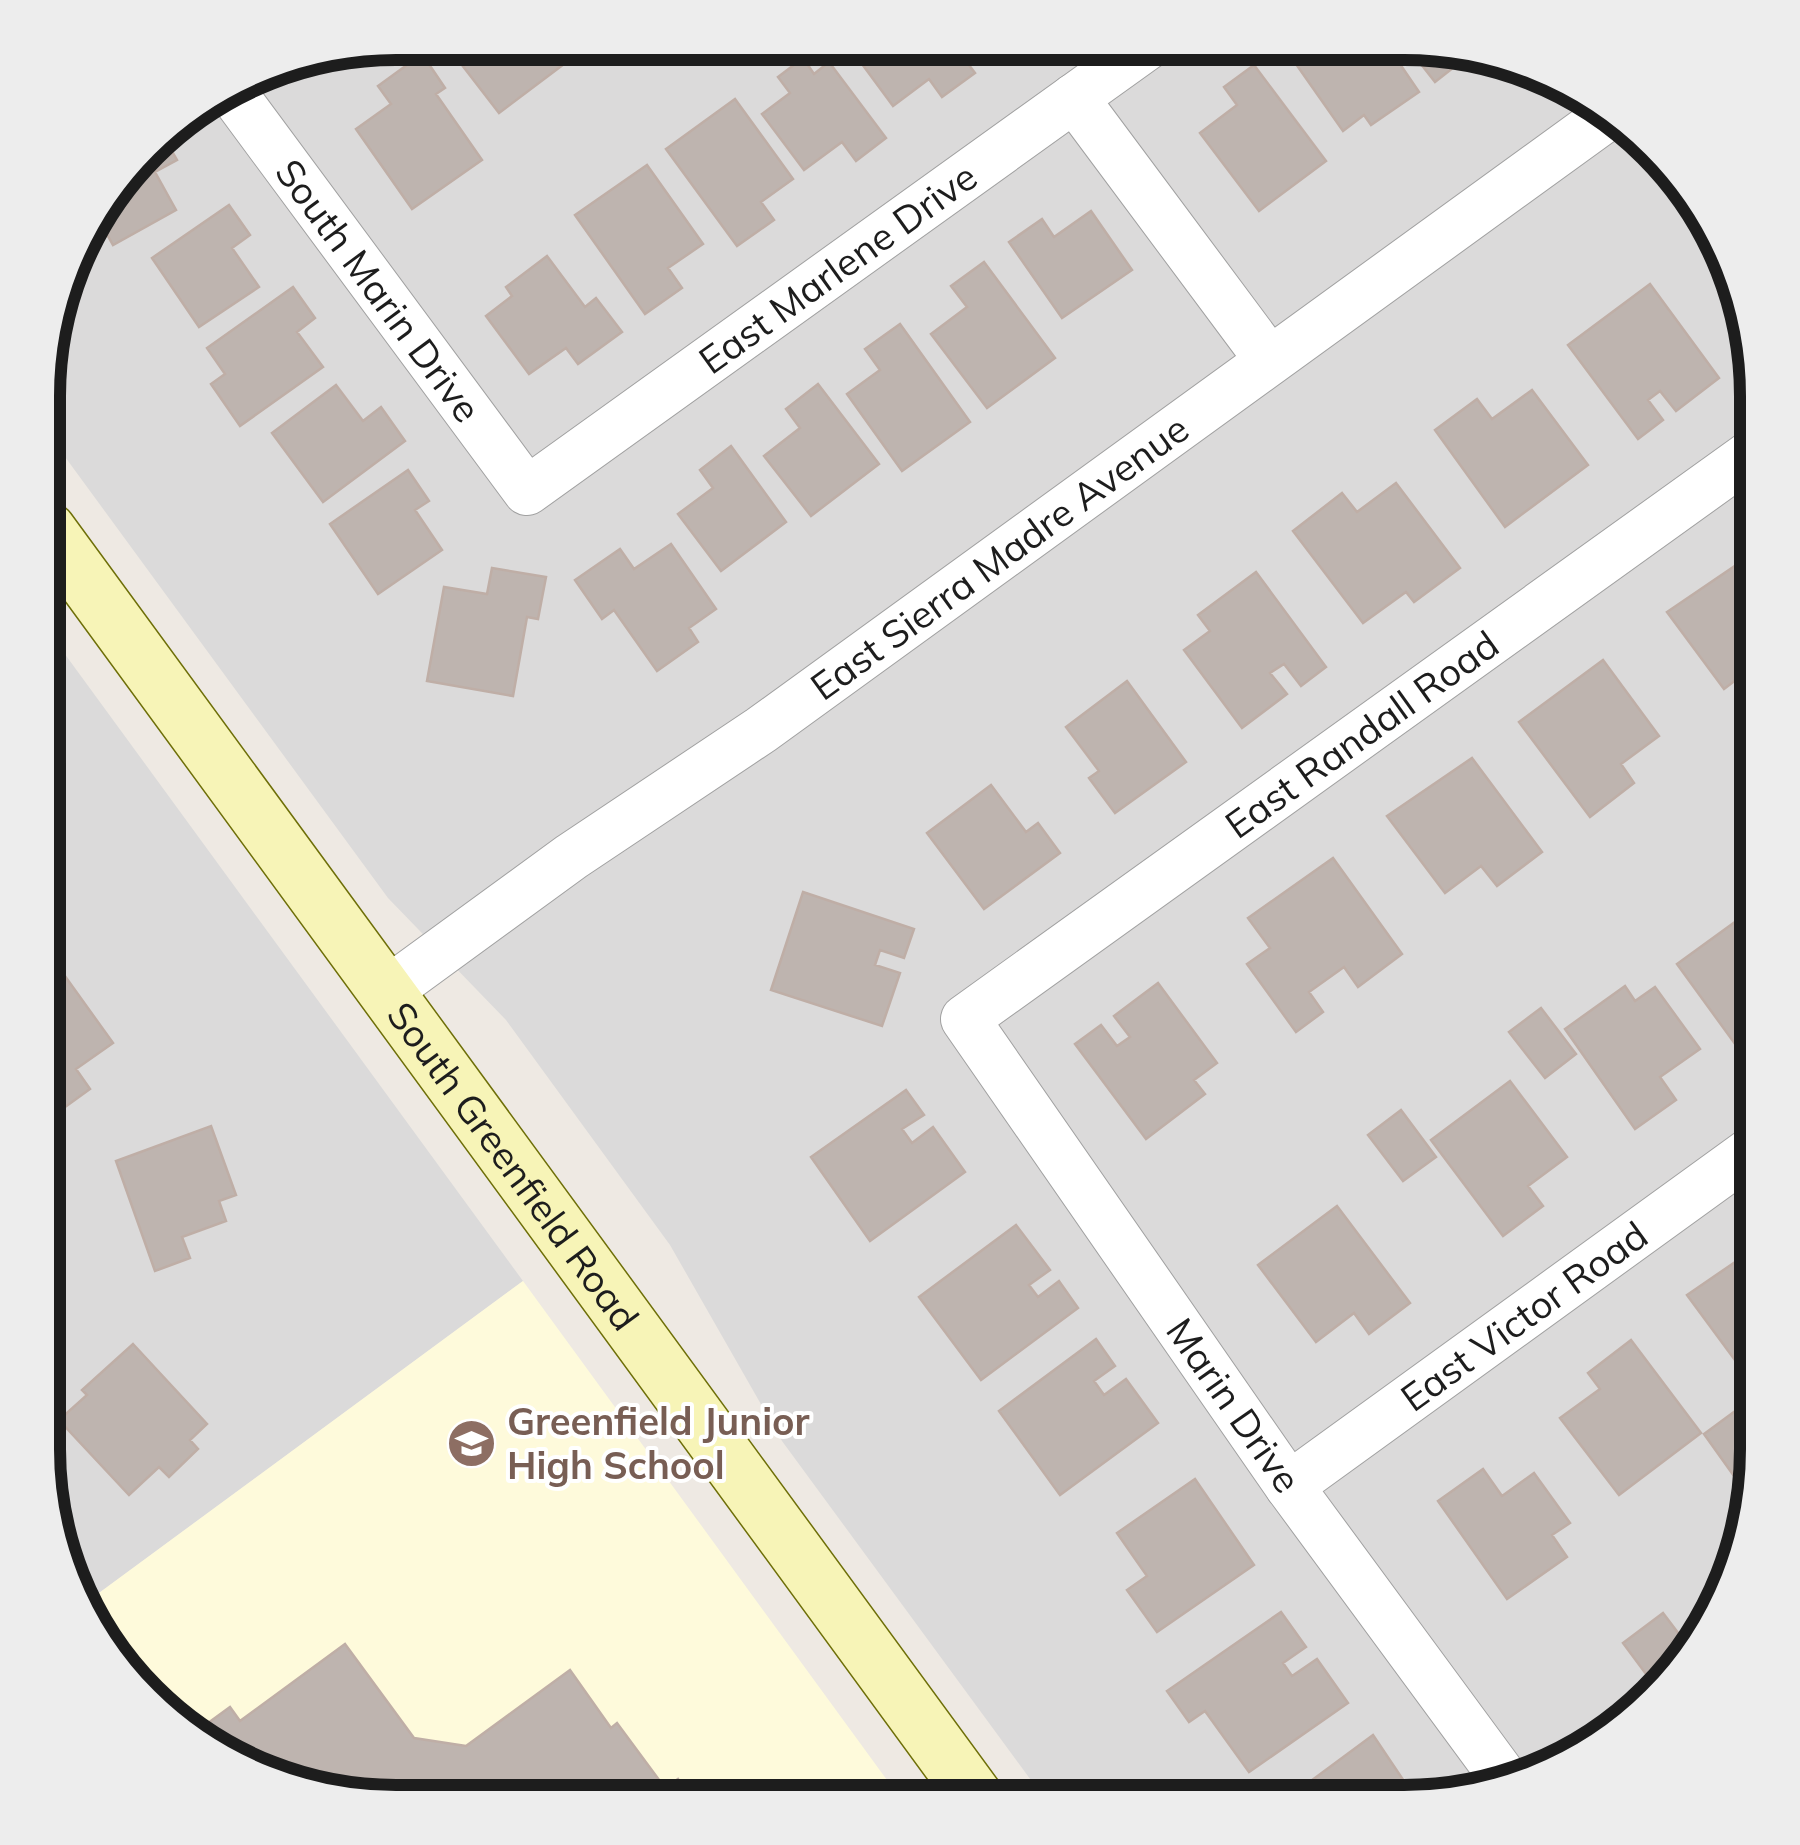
<svg xmlns="http://www.w3.org/2000/svg" width="1800" height="1845" font-family="Mulish,sans-serif">
<style>
.residential{fill:#dbdada}
.education{fill:#fefadb}
.building{fill:#beb4af;stroke:#bfaea6;stroke-width:2.5}
.lines{fill:none;stroke-linecap:round;stroke-linejoin:round}
.street-casing{stroke:#a1a1a1;stroke-width:50}
.secondary-casing{stroke:#6e6f08;stroke-width:58}
.street{stroke:#fff;stroke-width:48}
.secondary{stroke:#f7f4b7;stroke-width:55}
.labels{text-anchor:middle;dominant-baseline:central;stroke-width:8;stroke-linejoin:round;paint-order:stroke}
.street-label{font-size:38px;fill:#1d1d1d;stroke:#fff}
.education-label{font-size:38px;font-weight:bold;fill:#785e54;stroke:#fff;text-anchor:start}
.rim{fill:none;stroke:#1d1d1d;stroke-width:12}
</style>
<rect width="100%" height="100%" fill="#eee9e3"/>
<path class="residential" d="M396,43L1450,45L1581,90L1685,181L1739,282L1757,373V1472L1721,1606L1619,1730L1518,1784L1427,1802H1047L782,1441L670,1245L506,1020L388,898L49,435V328L90,219L163,130L282,61Z
M48,631L523,1281L84,1604L61,1563L43,1472Z"/>
<path class="education" d="M523,1281L903,1802H373L239,1766L115,1664L84,1604Z"/>
<path class="building" d="M445,43H554L568,61L499,113Z
M585,43H610L593,55Z
M859,44H953L975,73L942,97L929,79L893,106L851,49Z
M982,44H1014L993,60Z
M1323,45H1387L1419,92L1371,125L1364,115L1343,131L1296,64Z
M1406,45H1450L1472,53L1435,82Z
M422,54L445,88L436,94L482,160L412,209L356,129L391,104L378,86Z
M803,58L814,74L829,62L886,138L856,161L842,142L804,170L762,114L790,93L778,77Z
M1254,65L1326,161L1259,211L1200,133L1237,105L1224,87Z
M735,99L793,179L761,202L774,220L737,246L666,149Z
M161,132L177,160L155,172L176,210L113,245L95,213Z
M647,165L703,244L668,268L682,288L645,314L575,215Z
M229,205L250,235L232,248L259,287L199,327L152,258Z
M1091,211L1132,270L1062,318L1009,242L1042,219L1054,237Z
M547,256L585,307L596,298L622,332L578,364L566,348L529,374L486,316L512,296L506,287Z
M984,262L1055,358L987,408L931,334L967,307L951,286Z
M1650,284L1719,378L1676,411L1660,391L1648,400L1663,420L1638,439L1568,345Z
M293,287L315,318L297,332L323,367L240,426L211,384L225,374L207,348Z
M900,324L970,422L902,471L847,394L880,370L865,349Z
M818,384L879,464L811,516L764,456L800,428L786,409Z
M336,385L363,421L381,407L405,441L323,502L272,433Z
M1532,390L1588,465L1505,527L1435,430L1477,399L1492,419Z
M731,446L786,522L721,571L678,514L713,488L700,470Z
M408,470L429,501L415,510L442,550L378,594L330,524Z
M1396,483L1460,568L1414,602L1406,592L1363,623L1293,531L1342,493L1357,512Z
M671,544L716,609L689,628L698,642L657,671L614,610L602,619L575,580L620,549L634,569Z
M1751,555L1757,562V664L1724,689L1667,612Z
M492,568L546,577L538,619L527,617L513,696L427,681L444,587L487,594Z
M1256,572L1326,667L1301,686L1284,664L1270,673L1287,694L1242,728L1184,650L1210,631L1198,615Z
M1603,660L1659,736L1621,764L1634,783L1590,817L1519,722Z
M1127,681L1186,762L1115,813L1089,778L1099,771L1066,727Z
M1472,758L1542,852L1497,886L1481,866L1445,893L1387,816Z
M991,785L1026,832L1038,823L1060,853L984,909L927,833Z
M1333,858L1402,954L1358,987L1344,967L1309,992L1323,1012L1296,1032L1247,964L1270,948L1248,918Z
M803,892L914,929L904,958L880,950L875,965L900,973L882,1026L771,990Z
M1757,906V1051L1746,1059L1677,964Z
M57,965L113,1043L76,1069L90,1089L54,1115L45,1102L46,973Z
M1158,983L1217,1063L1194,1080L1205,1094L1146,1139L1075,1044L1101,1025L1117,1046L1130,1037L1114,1016Z
M1625,986L1635,1001L1655,987L1700,1049L1660,1077L1676,1100L1635,1129L1565,1029Z
M1541,1008L1576,1054L1545,1078L1509,1032Z
M1510,1081L1567,1157L1528,1186L1543,1206L1503,1236L1431,1140Z
M906,1090L924,1115L902,1129L912,1143L933,1127L965,1172L870,1241L811,1157Z
M1401,1110L1436,1157L1403,1181L1368,1135Z
M211,1126L236,1195L219,1201L226,1221L182,1237L190,1258L155,1271L116,1161Z
M1337,1206L1410,1303L1369,1334L1354,1313L1316,1342L1258,1265Z
M1016,1225L1050,1270L1029,1285L1038,1297L1059,1281L1078,1308L981,1380L919,1297Z
M1757,1247V1390L1687,1295Z
M1096,1339L1115,1366L1094,1381L1104,1395L1126,1379L1158,1423L1060,1495L999,1411Z
M1631,1340L1701,1433L1619,1495L1560,1418L1600,1389L1588,1373Z
M133,1344L207,1424L190,1440L198,1449L169,1477L159,1467L129,1495L59,1420L87,1395L82,1390Z
M1742,1406L1757,1426V1472L1754,1483L1744,1490L1704,1434Z
M1483,1469L1502,1496L1534,1473L1570,1523L1552,1535L1567,1557L1507,1599L1438,1501Z
M1195,1479L1254,1565L1157,1632L1127,1590L1147,1576L1117,1533Z
M1281,1612L1306,1647L1283,1663L1292,1676L1317,1659L1348,1703L1249,1772L1205,1711L1189,1722L1167,1691Z
M1663,1613L1688,1646L1665,1674L1661,1669L1649,1678L1623,1643Z
M345,1644L414,1738L466,1746L570,1670L611,1728L617,1723L665,1788L678,1779L694,1802H373L239,1766L197,1731L230,1707L240,1721Z
M1663,1676L1619,1730L1586,1747L1579,1737Z
M1373,1735L1418,1802H1303L1296,1792Z"/>
<g class="lines">
<defs>
<g id="street">
<path id="s1" d="M231,91L527,491L1148,45"/>
<path d="M1074,98L1269,360"/>
<path id="s2" d="M386,992L571,857L761,730L1609,115"/>
<path id="s3" d="M1289,1486L1757,1147"/>
<path id="s4" d="M1509,1785L1289,1486L965,1019L1757,450"/>
</g>
<g id="secondary">
<path id="s5" d="M48,530L979,1802"/>
</g>
</defs>
<use href="#street" class="street-casing"/>
<use href="#secondary" class="secondary-casing"/>
<use href="#street" class="street"/>
<use href="#secondary" class="secondary"/>
</g>
<defs>
<symbol id="school-disc" viewBox="-11 -11 22 22"><circle r="9.5" fill="#8d6e63" stroke="#fff"/><path d="M0-5L7-2L0 1L-7-2ZM-4 1L0 2.5L4 1V4Q0 6-4 4Z" fill="#fff"/></symbol>
</defs>
<g fill-rule="evenodd">
<use href="#school-disc" x="444" y="1416" width="55" height="55"/>
</g>
<g class="labels">
<g class="street-label">
<text stroke="none"><textPath href="#s1" startOffset="880">East Marlene Drive</textPath></text>
<text stroke="none"><textPath href="#s1" startOffset="248">South Marin Drive</textPath></text>
<text stroke="none"><textPath href="#s2" startOffset="752">East Sierra Madre Avenue</textPath></text>
<text stroke="none"><textPath href="#s4" startOffset="1428">East Randall Road</textPath></text>
<text stroke="none"><textPath href="#s5" startOffset="788">South Greenfield Road</textPath></text>
<text stroke="none"><textPath href="#s3" startOffset="290">East Victor Road</textPath></text>
<text transform="translate(1234 1405) rotate(55)">Marin Drive</text>
</g>
<g class="education-label">
<text x="507" y="1421">Greenfield Junior<tspan x="507" dy="44">High School</tspan></text>
</g>
</g>
<path d="M0 0H1800V1845H0ZM396 60H1404A336 336 0 0 1 1740 396V1449A336 336 0 0 1 1404 1785H396A336 336 0 0 1 60 1449V396A336 336 0 0 1 396 60Z" fill="#ededed" fill-rule="evenodd"/>
<path class="rim" d="M396 60H1404A336 336 0 0 1 1740 396V1449A336 336 0 0 1 1404 1785H396A336 336 0 0 1 60 1449V396A336 336 0 0 1 396 60Z"/>
</svg>
